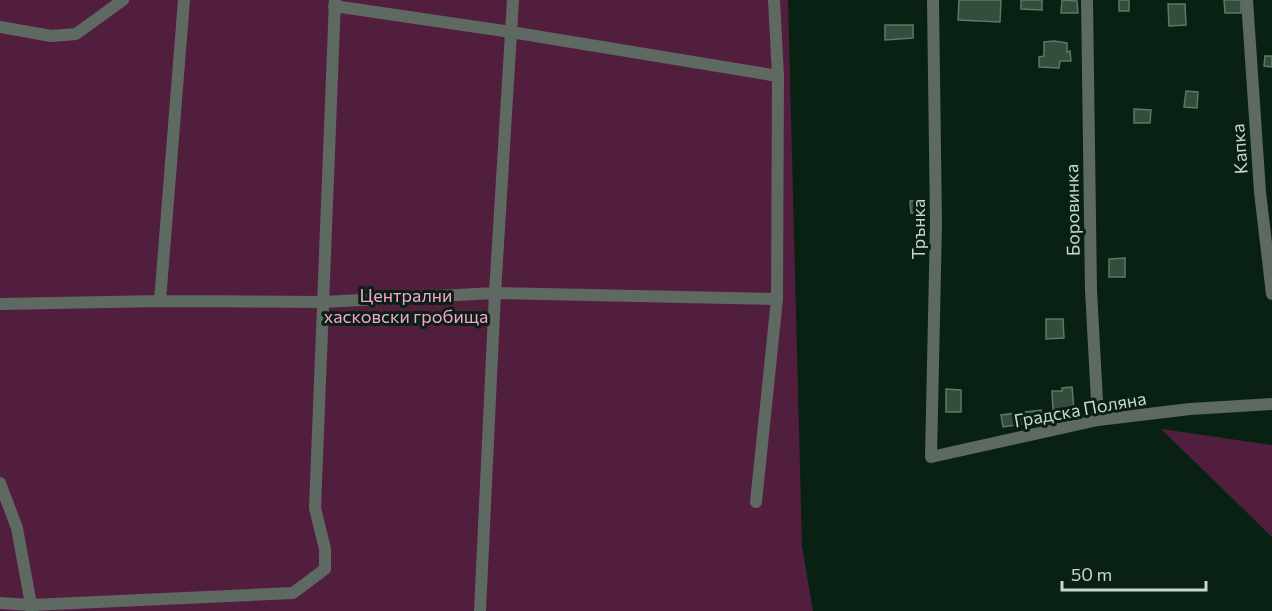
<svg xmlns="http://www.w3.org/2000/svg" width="1272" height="611" font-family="Commissioner,sans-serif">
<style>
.green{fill:#511e3e}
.building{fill:#354d3d;stroke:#5e7866;stroke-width:1.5}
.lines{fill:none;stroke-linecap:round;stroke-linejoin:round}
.lane{stroke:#5e6961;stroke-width:12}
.street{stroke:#5e6961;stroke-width:12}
.labels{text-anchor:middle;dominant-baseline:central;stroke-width:6;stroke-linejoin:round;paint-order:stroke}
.street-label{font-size:18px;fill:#c8d6cc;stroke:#092112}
.park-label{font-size:18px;fill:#fba1d5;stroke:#092112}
</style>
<rect width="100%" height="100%" fill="#092112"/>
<path class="green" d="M0,0H788L802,546L813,611H0Z
M1161,429L1272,445V537Z"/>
<path class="building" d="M959,0H1001L1000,22L958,20Z
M1021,0H1042V10L1021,9Z
M1062,0L1077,1L1078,13H1061Z
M1119,0H1129V11H1119Z
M1224,0H1241V13H1225Z
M1168,4H1185L1186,25L1169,26Z
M885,25H913V38L885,40Z
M1054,41L1067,43V52L1070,51L1071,61H1060L1059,68L1039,67V57L1044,56V42Z
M1265,56H1272V67L1264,66Z
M1186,91L1198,92L1197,108L1184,107Z
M1134,109L1151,110L1150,123H1134Z
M923,200L924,213H911L910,201Z
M1125,258V277H1109V259Z
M1046,319H1063L1064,338L1046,339Z
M1072,387L1074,409L1053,410L1052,391H1062V388Z
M946,389L961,390V412H946Z
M1041,410L1043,421L1003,427L1001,415Z"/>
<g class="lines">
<path class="lane" d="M334,6L511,32L778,76
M0,27L51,36L76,34L123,0
M160,301L184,0
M0,304L160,301L323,302L495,293L777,299
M0,483L17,528L32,610
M756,502L777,299L778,76L774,0
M0,603L31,605L293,593L325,569V549L315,508L335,0
M480,611L495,293L513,0"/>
<path class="street" d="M933,0L936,224L931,457L1098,420L1190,409L1272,404
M1087,0L1091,290L1098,420
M1247,0L1260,192L1272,294"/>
</g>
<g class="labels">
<g class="street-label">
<text transform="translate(1239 149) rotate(-94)">Капка</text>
<text transform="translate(1072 210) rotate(-91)">Боровинка</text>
<text transform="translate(918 229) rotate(-90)">Трънка</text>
<text transform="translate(1080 409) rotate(-10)">Градска Поляна</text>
</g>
<g class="park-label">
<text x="406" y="295">Централни<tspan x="406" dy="21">хасковски гробища</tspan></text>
</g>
</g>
<path d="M1062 581v9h144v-9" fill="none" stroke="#c8d6cc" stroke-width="3"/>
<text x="1071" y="581" font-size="18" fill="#c8d6cc" stroke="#092112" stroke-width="4.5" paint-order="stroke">50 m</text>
</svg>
